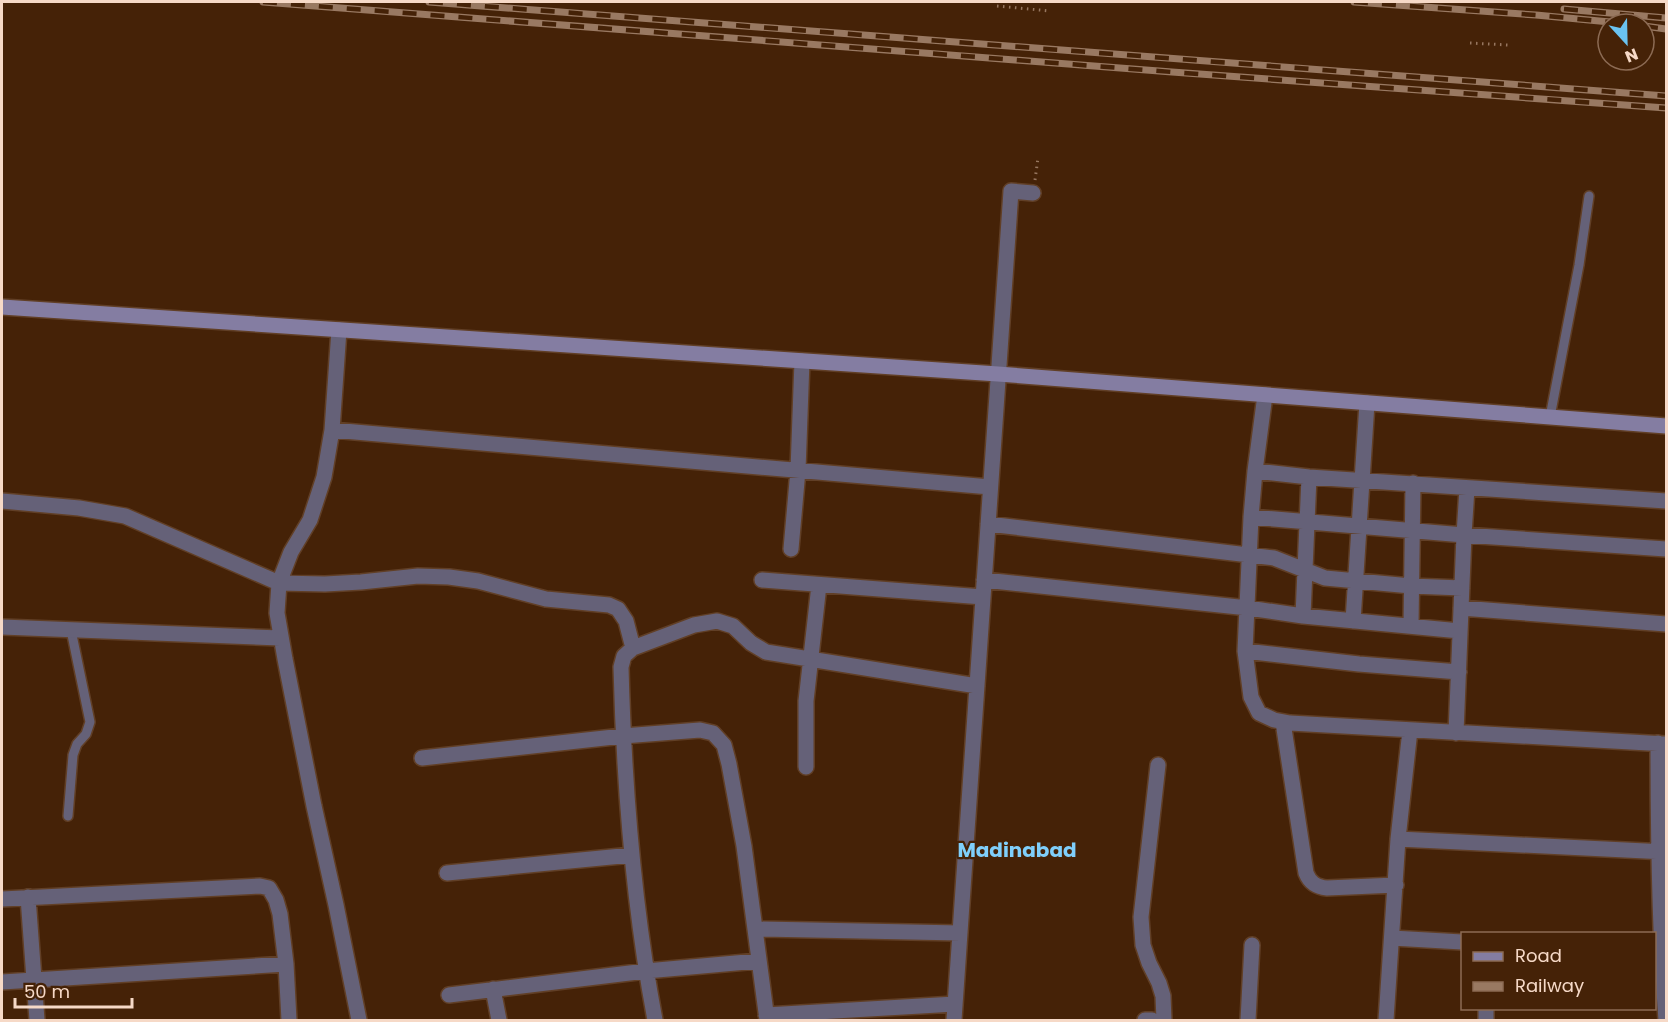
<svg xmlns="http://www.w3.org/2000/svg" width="1668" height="1022" font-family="Poppins,sans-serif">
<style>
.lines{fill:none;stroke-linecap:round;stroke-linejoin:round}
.lane-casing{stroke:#613f26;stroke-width:12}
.street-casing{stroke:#613f26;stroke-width:18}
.secondary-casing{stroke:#613f26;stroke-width:18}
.path{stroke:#977760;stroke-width:3;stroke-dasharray:1.5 4.5;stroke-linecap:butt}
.lane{stroke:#656178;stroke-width:9}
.street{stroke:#656178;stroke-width:15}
.secondary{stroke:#847da2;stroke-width:15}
.rail-casing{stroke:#997962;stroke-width:7}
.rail{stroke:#452207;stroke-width:4.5;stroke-dasharray:14;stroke-linecap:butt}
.labels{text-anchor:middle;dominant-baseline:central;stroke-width:4.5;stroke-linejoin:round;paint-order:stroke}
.quarter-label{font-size:20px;font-weight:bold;fill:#7fcffb;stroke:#452207}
</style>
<rect width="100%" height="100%" fill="#452207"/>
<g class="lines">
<defs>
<path id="lane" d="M1550,417L1579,265L1589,196
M68,816L73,755L77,744L86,734L90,722L71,630"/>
<path id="street" d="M339,330L332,430L324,477L310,520L291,552L279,583L277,613L285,659L314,806L336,905L359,1020
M1265,395L1255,471L1251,517L1245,651L1251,697L1259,713L1274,720L1290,723L1666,744
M332,430L990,487
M1255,471L1309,477L1666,501
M2,501L79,508L125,516L279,583L325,584L361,582L418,576L449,577L478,581L546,599L609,605L618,609L626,621L633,648
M1251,517L1464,535L1666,549
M988,524L1274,558L1325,578L1411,586L1462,588
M791,549L798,470L802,361
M762,580L983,597
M984,580L1248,608L1303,616L1460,631
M1461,608L1666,624
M1303,616L1309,477
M1353,621L1367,403
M1411,626L1413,483
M2,627L280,638
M1245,651L1359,664L1459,672
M1283,722L1306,873C1310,883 1316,887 1327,888L1396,885
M1456,733L1464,535L1467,488
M1658,743C1658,836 1659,928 1666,1020
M422,758L623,736L700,730L713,733L724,745L729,764L744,846L767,1020
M1158,765L1141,917L1143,945L1149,963L1159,983L1163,996L1164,1020
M806,767V701L819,585
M1398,839L1666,852
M447,873L632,855
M28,897L37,1020
M2,899L260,886L269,888L276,900L280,914L286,964L289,1020
M756,929L960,933
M1392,938L1462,942
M2,982L286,964
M493,989L499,1020
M449,995L646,971L758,961
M766,1015L955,1004
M655,1020C633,904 624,785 621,667L624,656L633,648L694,625L717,621L733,626L751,643L766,652L977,686
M954,1020L1011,191L1033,193
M1145,1020H1152
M1248,1020L1252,945
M1386,1020L1398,839L1410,730
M1486,1020V1008"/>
<path id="secondary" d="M2,307L998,374L1666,426"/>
</defs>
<use href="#lane" class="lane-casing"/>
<use href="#street" class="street-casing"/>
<use href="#secondary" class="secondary-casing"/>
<path class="path" d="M997,6L1050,11
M1470,43L1508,45
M1035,180L1038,158"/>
<use href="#lane" class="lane"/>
<use href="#street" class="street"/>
<use href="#secondary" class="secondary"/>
<defs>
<path id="rail" d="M263,2L1172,72L1666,108
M429,2L1666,96
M1354,2L1536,15L1631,24
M1564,9L1666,18
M1644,26L1666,29"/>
</defs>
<use href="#rail" class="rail-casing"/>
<use href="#rail" class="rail"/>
</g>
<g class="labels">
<g class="quarter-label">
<text x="1017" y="850">Madinabad</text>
</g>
</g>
<rect width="1668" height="1022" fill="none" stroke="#f6d9c7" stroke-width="6"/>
<rect x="1461" y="932" width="195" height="78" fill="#452207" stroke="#8c6b54" stroke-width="1.5"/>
<rect x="1473" y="952" width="30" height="9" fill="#847da2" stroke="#8c6b54" stroke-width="1.5"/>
<text x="1515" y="962" font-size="18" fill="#f6d9c7">Road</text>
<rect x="1473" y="982" width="30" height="9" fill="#997962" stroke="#8c6b54" stroke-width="1.5"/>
<text x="1515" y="992" font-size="18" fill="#f6d9c7">Railway</text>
<g transform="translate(1626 42) rotate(158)"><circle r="28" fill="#452207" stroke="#8c6b54" stroke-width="1.5"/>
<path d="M0-4.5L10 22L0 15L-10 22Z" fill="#6ac3f1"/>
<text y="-9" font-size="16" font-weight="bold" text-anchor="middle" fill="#f6d9c7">N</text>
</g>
<path d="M15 998v9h117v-9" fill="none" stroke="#f6d9c7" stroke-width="3"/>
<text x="24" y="998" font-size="18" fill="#f6d9c7" stroke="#452207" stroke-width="4.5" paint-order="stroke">50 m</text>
</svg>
